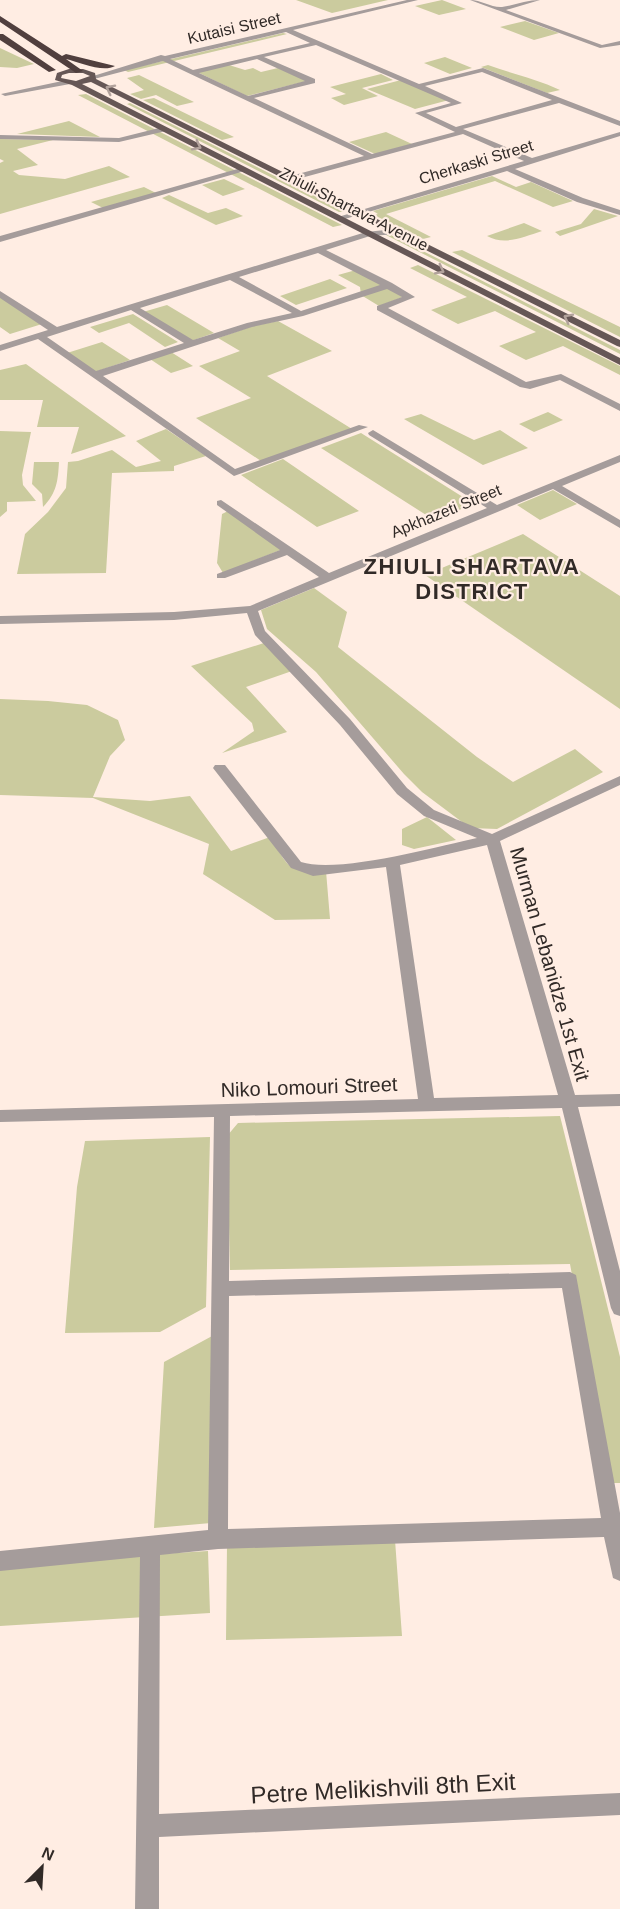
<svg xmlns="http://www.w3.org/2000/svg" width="620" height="1909" font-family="Helvetica,sans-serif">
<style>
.green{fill:#cbcb9e}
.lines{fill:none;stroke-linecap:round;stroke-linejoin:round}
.minor{fill:#a59c9b;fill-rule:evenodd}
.major{fill:#665756;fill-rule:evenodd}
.highway{fill:#503f3e;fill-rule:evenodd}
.oneway{stroke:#b2a29c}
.labels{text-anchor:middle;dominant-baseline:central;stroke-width:4.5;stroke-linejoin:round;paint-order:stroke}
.far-street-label{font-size:16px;fill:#312a27;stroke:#ffede3}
.street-label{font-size:20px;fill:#312a27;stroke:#ffede3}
.far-district-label{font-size:22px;font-weight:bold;letter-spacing:1.5px;fill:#312a27;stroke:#ffede3}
.near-street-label{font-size:24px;fill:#312a27;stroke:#ffede3}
</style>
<rect width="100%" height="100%" fill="#ffede3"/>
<path class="green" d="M296,0H388L332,13Z
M442,0L466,9L439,15L415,6Z
M525,21L559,33L534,40L500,27Z
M283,33L287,34L128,72L124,70Z
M0,48L34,64L17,68L0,67Z
M445,57L472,68L450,74L424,63Z
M229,65L245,70L253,68L261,72L278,68L307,81L247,96L197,72Z
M488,65C512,74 537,79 560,90L547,93L481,67Z
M381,74L393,80L362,88L378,96L344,105L331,98L346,94L330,87Z
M139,75L194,102L177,106L156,95L141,99L130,94L144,90L127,78Z
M401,80L449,100L415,109L367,89Z
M86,94L342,225L333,227L78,95Z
M154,98L234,137L222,140L143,100Z
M130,103L344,211L345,212H339L127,104Z
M69,121L100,137L17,134Z
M386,132L412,144L375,154L349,142Z
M0,139L53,140L17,149L38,165L13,171L19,175L65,179L109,166L130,177L0,214V163L4,161L0,159Z
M492,176L516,187L531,182L573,201L553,207L495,181L386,214L431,237L423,239L374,215L378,214L373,211Z
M224,179L245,189L223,196L202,185Z
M144,187L156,193L103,208L91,202Z
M169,195L208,213L226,208L243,216L216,225L162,198Z
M594,209L618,216L560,236L555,232L581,224Z
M524,223L542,231C523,237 505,246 487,236Z
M386,235H391L620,350V354Z
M462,250L620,327V337L452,252Z
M418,265L620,366V375L563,346L526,360L499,346L536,332L495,311L458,324L431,310L467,297L410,268Z
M356,270L403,297L379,306L361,295L360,287L338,275Z
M330,279L347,288L296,305L280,296Z
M0,296L42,324L10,334L0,327Z
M167,305L214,333L191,341L143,312Z
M133,314L178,342L165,347L129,323L99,333L90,327Z
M278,321L332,351L267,376L352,429L261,461L196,418L251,398L199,366L240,351L218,338L253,326Z
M102,342L130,360L95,372L67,353Z
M171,352L193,366L171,373L150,359Z
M26,364L126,436L71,454L79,427H37L43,400H0V370Z
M548,412L563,420L534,432L519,424Z
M421,414L474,440L500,430L528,448L483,465L404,419Z
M166,429L206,456L174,466V471L112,473L106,573L17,574L25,534L48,512L66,488L68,462L78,461L112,450L136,467L161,461L136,441Z
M0,431L31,432L22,475L23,485L36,501L7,502V511L0,517Z
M361,433L474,504L434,520L321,448Z
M283,459L359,511L317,527L241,475Z
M34,462H59C58,480 57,493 43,507L42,494L32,484Z
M553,490L577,504L540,520L517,505Z
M228,511L283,549L223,573L217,563L222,514Z
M523,534L620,596V709L425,575Z
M314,588L347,612L338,647L477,757L513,782L575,749L603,772L497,829L470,828L422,792L404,774L316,672L267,629L261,610Z
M264,643L292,671L246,687L287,732L222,753L254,731L252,723L191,666Z
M0,699L48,701L87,705L118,720L125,740L110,756L93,797L150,801L190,796L231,851L270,837C290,869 287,872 326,871L330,919L275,920L203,874L209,844L93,798L0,795Z
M427,817L456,840L414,849L402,845V829Z
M560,1116L620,1357V1483H610L570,1264L230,1270L227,1136L238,1123Z
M210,1137L206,1307L160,1332L65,1333L77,1187L85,1141Z
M214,1335L211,1523L154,1528L164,1362Z
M395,1540L402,1636L226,1640L227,1545Z
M208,1551L210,1613L0,1626V1564Z"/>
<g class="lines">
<path class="minor" d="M407,0H418L293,30L419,84L483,68L620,121V126L559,103L463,129L532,158L620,132V136L515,169L583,198L620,210V215L577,202L507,171L338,221V217L524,161L463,134L290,181L286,179L287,177L364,156L163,61L94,79L90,77L161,55L165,56ZM286,32L310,43L193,70L170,59ZM316,45L451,103L415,113L455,132L372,154L254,98L315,83V79L264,57ZM257,59L305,81L248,96L199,73ZM482,72L552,100L456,127L426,113L462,103L425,86Z
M470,0C481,0 492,8 502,7C515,5 527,0 540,0L506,10L602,45L620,41V45L600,48Z
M67,80L70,84L5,96L1,94Z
M163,127H166V131L119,142L0,139V135L119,138Z
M241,168L248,170L0,242V236Z
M395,229L398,230V234L370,236L326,250L392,283L415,297L388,308L526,382L561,374L620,404V411L560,380L530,389L520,387L377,310V306L402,297L387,289L303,316L252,327L103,376L235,469L359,425L368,427L234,476L38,339L0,351V345L48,330L0,298V291L57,327L366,232ZM318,253L380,285L301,311L239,277ZM230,280L292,313L247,323L193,340L140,308ZM131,310L184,343L96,371L47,337Z
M373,430L497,505L620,455V462L562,486L620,520V528L553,489L258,611L265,631L350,719L407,788L434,810L492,834L620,776V785L500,841L575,1095L620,1094V1106L578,1107L620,1271V1316L614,1314L611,1308L562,1108L230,1116L229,1281L570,1272L576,1275L620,1513V1581L613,1578L604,1537L218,1549L160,1555L159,1814L620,1793V1815L159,1837V1909H135L140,1557L0,1571V1551L208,1530L214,1117L0,1122V1110L418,1099L386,867L313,876L291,868L213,768L215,765H225L301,862C337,874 436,847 477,838L424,816L397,794L340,725L255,635L247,613L174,620L0,624V616L174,612L250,606L319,577L287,555L225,578H217V574L280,550L217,505V501L221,500L329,573L487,508L369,435L368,433ZM487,845L558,1095L434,1098L400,865ZM562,1288L601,1518L228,1529L229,1296Z"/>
<path class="major" d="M69,69H83L95,73L96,79L620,340V347L617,346L91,82L82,84L620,358V365L72,85L55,80L57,73ZM69,73H83L90,76L76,81L61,78L62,75Z"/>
<path class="highway" d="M0,16L62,56L66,54L115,66C103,73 79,62 66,59L83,71L76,73L0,22Z
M0,34H3L56,70L49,72L0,40Z"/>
</g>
<defs><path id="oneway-chevron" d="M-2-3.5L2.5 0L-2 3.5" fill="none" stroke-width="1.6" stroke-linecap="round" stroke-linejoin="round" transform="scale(1.5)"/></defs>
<g class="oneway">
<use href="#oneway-chevron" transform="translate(110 89) rotate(-153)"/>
<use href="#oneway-chevron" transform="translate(197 146) rotate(27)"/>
<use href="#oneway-chevron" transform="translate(440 270) rotate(27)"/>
<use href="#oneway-chevron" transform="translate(568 318) rotate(-153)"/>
</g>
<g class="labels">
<g class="far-street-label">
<text transform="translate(234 28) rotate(-13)">Kutaisi Street</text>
<text transform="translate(476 162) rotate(-17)">Cherkaski Street</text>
<text transform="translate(354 209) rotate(27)">Zhiuli Shartava Avenue</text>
<text transform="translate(446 511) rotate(-22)">Apkhazeti Street</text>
</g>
<g class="street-label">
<text transform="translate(550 964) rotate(74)">Murman Lebanidze 1st Exit</text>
<text transform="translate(309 1087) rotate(-2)">Niko Lomouri Street</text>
</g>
<g class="far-district-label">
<text x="472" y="566">ZHIULI SHARTAVA<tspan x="472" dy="25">DISTRICT</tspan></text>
</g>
<g class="near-street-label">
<text transform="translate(383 1788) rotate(-3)">Petre Melikishvili 8th Exit</text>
</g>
</g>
<g transform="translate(42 1867) rotate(24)" stroke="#ffede3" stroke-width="4.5" paint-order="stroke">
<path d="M0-4.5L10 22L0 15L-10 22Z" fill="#312a27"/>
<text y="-9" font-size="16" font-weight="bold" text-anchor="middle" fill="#312a27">N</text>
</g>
</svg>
